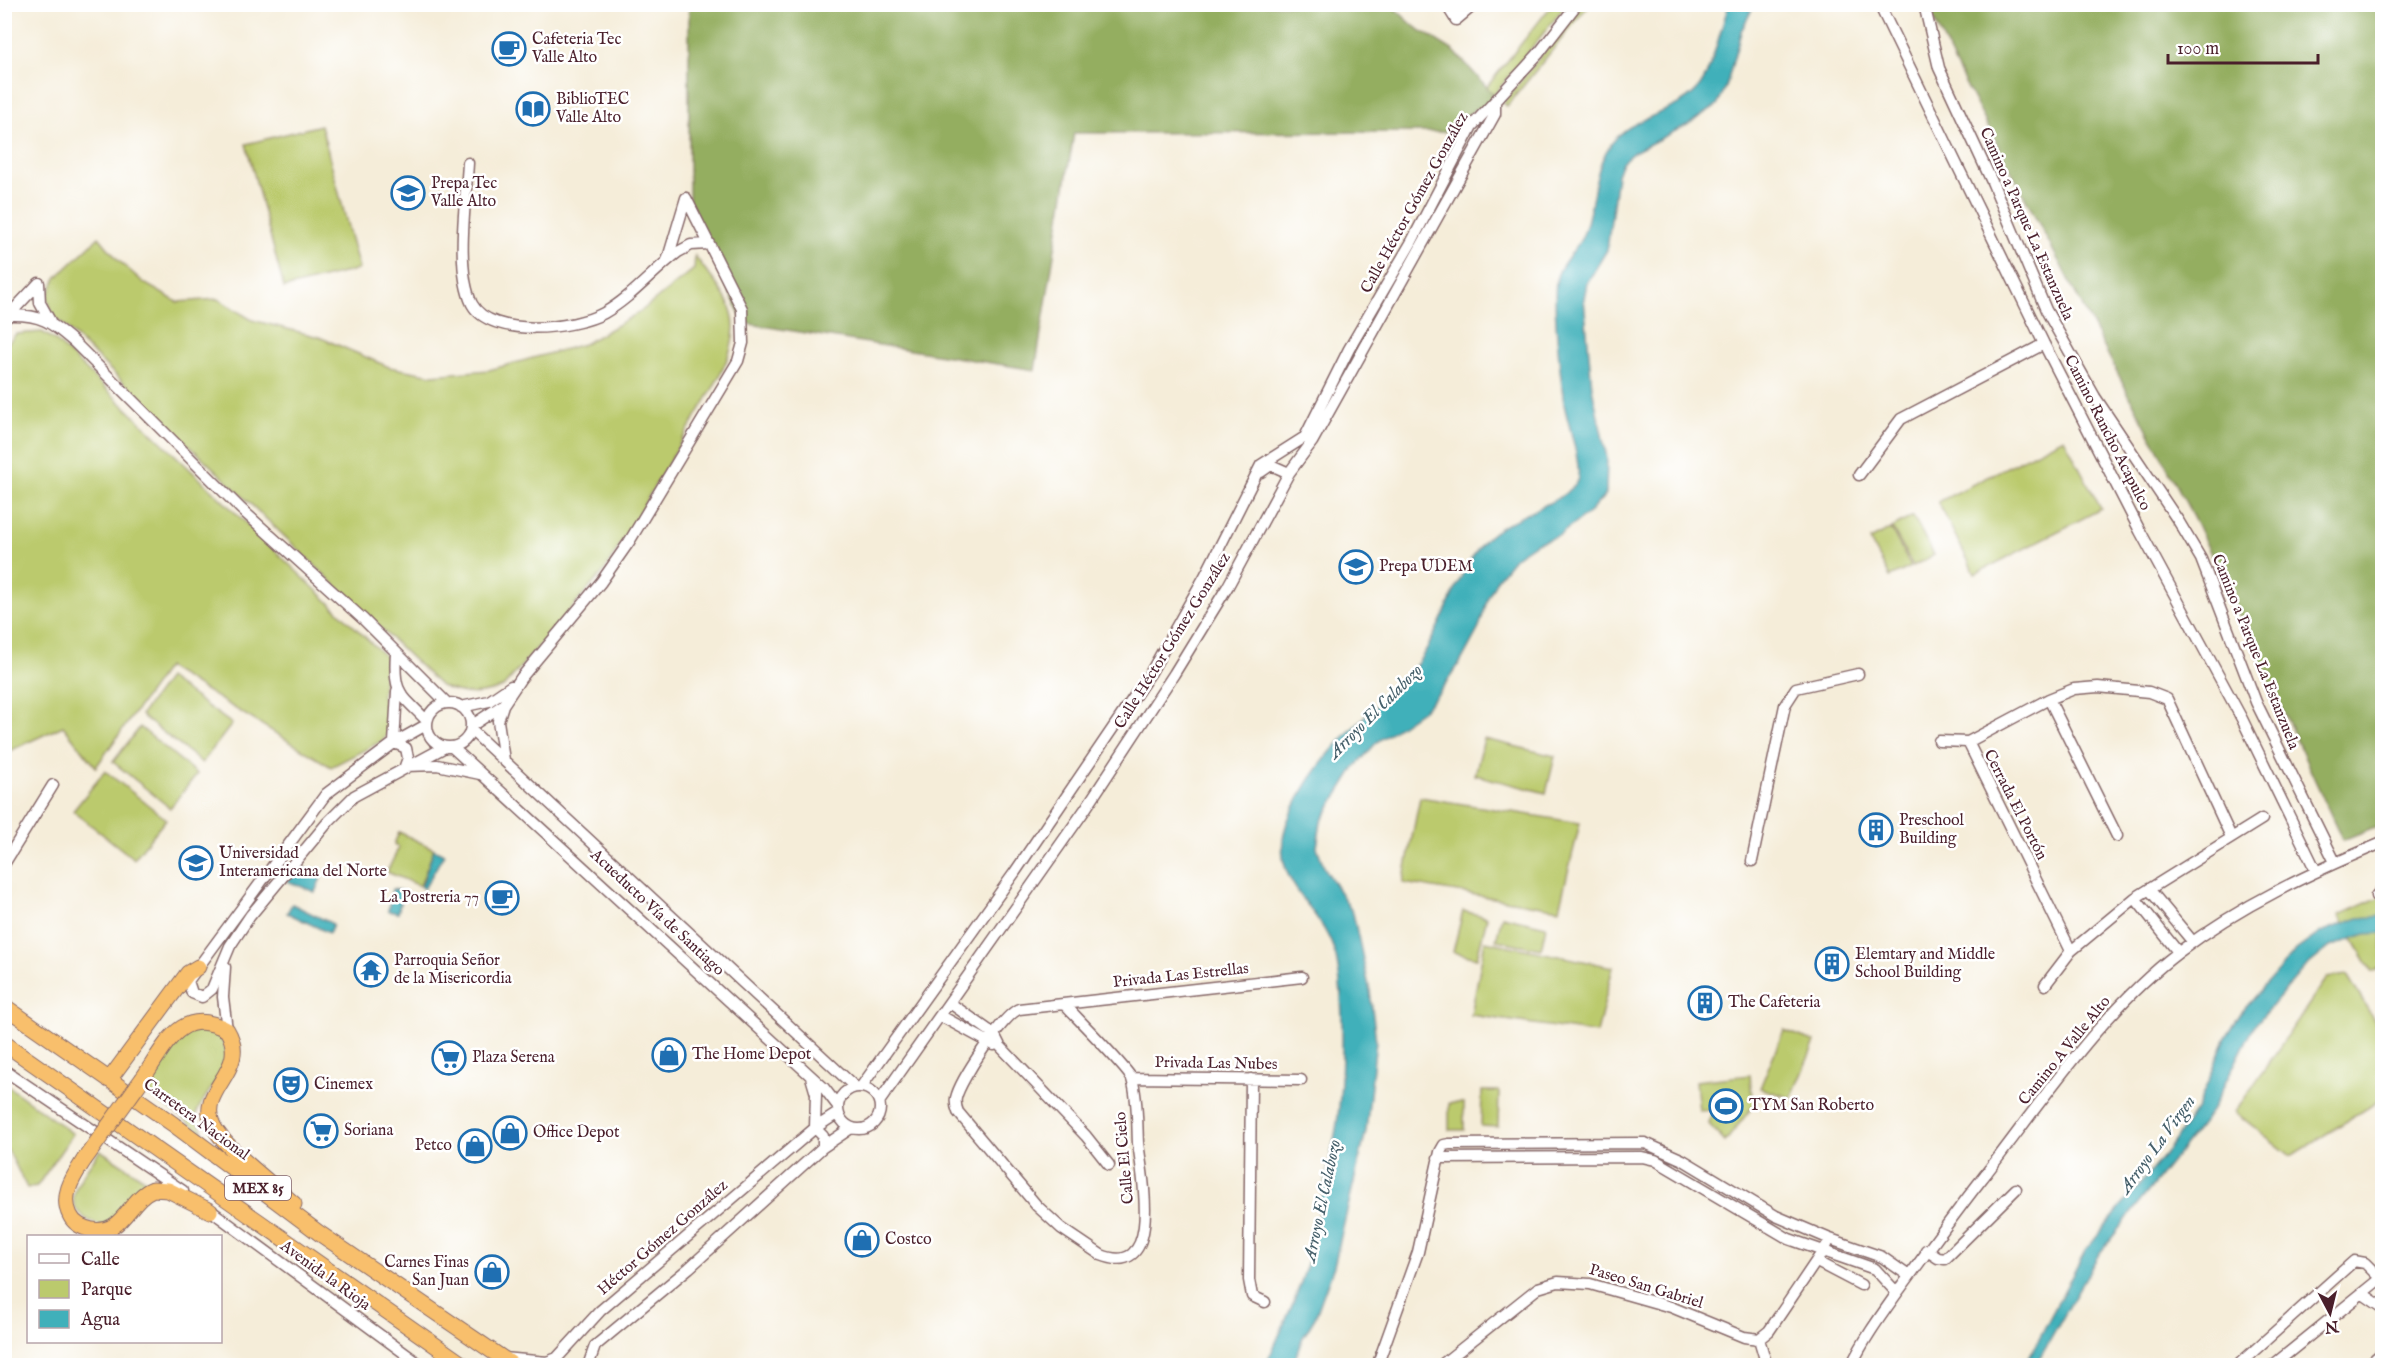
<svg xmlns="http://www.w3.org/2000/svg" width="2387" height="1370" font-family="'IM FELL English',serif">
<style>
.green{fill:#bbca6d;stroke:#82744c;stroke-width:1.5}
.forest{fill:#94ae60;stroke:#6f6646;stroke-width:1.5}
.water{fill:#40b0ba;stroke:#456872;stroke-width:1.5}
.lines{fill:none;stroke-linecap:round;stroke-linejoin:round}
.minor-casing{stroke:#866768;stroke-width:13}
.highway-casing{stroke:#866768;stroke-width:17}
.minor{stroke:#fff;stroke-width:10}
.highway{stroke:#f8bf6c;stroke-width:15}
.highway-bridge-casing{stroke:#866768;stroke-width:17;stroke-linecap:butt}
.highway-bridge{stroke:#f8bf6c;stroke-width:15}
.labels{text-anchor:middle;dominant-baseline:central;stroke-width:5;stroke-linejoin:round;paint-order:stroke}
.shield{fill:#fff;stroke:#80626b;stroke-width:1.5}
.shield-label{font-size:15px;font-weight:bold;fill:#4a1f2b}
.poi-label{font-size:16px;fill:#4a1f2b;stroke:#fff;text-anchor:start}
.street-label{font-size:16px;fill:#4a1f2b;stroke:#fff}
.water-label{font-size:18px;font-style:italic;fill:#46606b;stroke:#fff}
</style>
<rect width="100%" height="100%" fill="#fff"/>
<filter id="ink" filterUnits="userSpaceOnUse"><feTurbulence type="fractalNoise" baseFrequency=".0167" numOctaves="2"/><feDisplacementMap in="SourceGraphic" scale="12" xChannelSelector="R" yChannelSelector="G"/><feConvolveMatrix kernelMatrix="1 2 1 2 8 2 1 2 1" color-interpolation-filters="sRGB"/></filter>
<filter id="wash" filterUnits="userSpaceOnUse"><feTurbulence type="fractalNoise" baseFrequency=".008" numOctaves="4" result="noise"/><feDisplacementMap in="SourceGraphic" scale="24" xChannelSelector="R" yChannelSelector="G"/><feGaussianBlur stdDeviation="1.35" result="paint"/><feColorMatrix in="noise" values="0 0 0 0 0 0 0 0 0 0 0 0 0 0 0 0 0 1.4 0 .05"/><feComposite in="paint" operator="in"/></filter>
<g filter="url(#wash)">
<rect width="100%" height="100%" fill="#f5edd9"/>
<path class="green" d="M1552,5H1566L1494,95L1486,88Z
M1582,5H1589L1507,106L1503,103Z
M321,125L359,269L284,288L246,144Z
M1444,186L1448,189L1320,417L1333,388Z
M99,237L118,260L144,283L177,302L218,299L252,320L319,337L389,367L432,375L489,370L584,344L640,312L694,269L695,256C706,272 723,289 730,307C741,334 726,365 713,388L605,570L503,687C480,696 465,696 441,686L53,315L47,297L56,278Z
M42,332L55,340L386,657L382,696L390,711L391,731L382,741L331,767L167,667L96,767L63,726L5,753L4,347L16,334Z
M2064,438L2101,509L1975,574L1938,502Z
M1913,516L1934,555L1913,566L1892,528Z
M1891,529L1911,567L1890,577L1870,540Z
M168,678L232,724L202,763L141,715Z
M140,727L197,774L170,808L113,762Z
M1484,739L1555,756L1546,793L1475,775Z
M105,771L166,819L134,859L73,811Z
M1420,797L1580,823L1559,909L1403,883Z
M399,832L434,849L420,886L387,872L399,847L394,844Z
M2382,896V967L2372,972L2339,915Z
M1463,911L1487,917L1477,958L1453,952Z
M1502,916L1546,926L1541,949L1496,940Z
M1485,941L1613,967L1597,1033L1471,1015Z
M2347,975L2382,1033V1099L2291,1156L2235,1112L2327,978Z
M187,1029H212C246,1058 210,1083 197,1112V1119L205,1135L144,1089Z
M1784,1030L1815,1042L1791,1098L1760,1088Z
M1750,1075L1752,1098L1757,1101L1725,1142L1709,1124L1712,1110L1699,1111L1696,1081Z
M5,1084L73,1134L37,1186L27,1188L9,1152L5,1149Z
M1482,1091H1499L1498,1127L1481,1126Z
M1449,1103H1464V1130H1449Z
M100,1150L149,1182L125,1213L102,1226C51,1209 80,1180 100,1150Z"/>
<path class="forest" d="M689,4L1391,5L1415,27L1454,51L1494,95L1481,112L1476,108L1465,119L1470,124L1460,132L1074,133L1035,370L744,323L689,205Z
M1927,5H2382V825L2343,841L2197,524L1955,64Z"/>
<path class="water" d="M1729,5H1754L1741,32L1726,87L1717,105L1687,125L1634,152L1622,162L1617,175L1607,250L1587,283L1584,298L1592,388L1607,458L1606,494L1590,512L1558,536L1536,543L1515,557L1498,578L1488,597L1479,628L1460,663L1438,694L1423,710L1377,742L1355,767L1321,822L1317,847L1324,867L1353,913L1370,991L1376,1041L1366,1131L1334,1266L1315,1318L1302,1339L1293,1365H1266C1279,1334 1295,1303 1305,1270C1313,1248 1316,1224 1321,1201C1326,1175 1333,1149 1337,1123C1343,1082 1345,998 1336,957C1322,901 1261,882 1290,815C1306,780 1333,746 1361,720C1380,702 1401,686 1417,664C1443,628 1457,571 1485,540C1507,516 1567,503 1577,481C1583,467 1567,421 1564,404C1561,379 1551,299 1557,277C1561,262 1575,252 1582,237C1598,201 1589,157 1625,130C1648,114 1683,109 1700,86C1712,70 1721,26 1729,5Z
M434,849L444,854L424,889L421,887Z
M299,866L322,876L315,892L287,881Z
M392,889L403,891L398,913L388,911Z
M292,904L333,924L329,933L287,913Z
M2382,916V933L2365,934L2330,947L2303,969L2254,1026L2210,1113L2099,1254L2036,1365H2025L2085,1251L2169,1149L2197,1108L2226,1037L2241,1013L2296,950L2321,932L2359,918Z"/>
</g>
<g filter="url(#ink)">
<g class="lines">
<defs>
<path id="minor" d="M1446,4L1456,20L1475,4
M1879,4L2044,344L2140,531L2242,719L2316,871
M1924,4L1939,68L1993,184L2046,310L2095,397L2179,522L2201,559L2256,702L2335,862
M468,163C466,201 455,269 472,304C491,339 575,329 604,313C631,298 653,271 678,252L691,245L708,244
M668,258L686,198
M39,283L40,303L50,321
M9,315C41,314 51,322 74,342L241,509L363,619L447,703
M6,318L39,283
M1261,472L1271,465L1289,473
M1859,475L1901,419L2044,344
M396,653C393,694 400,693 427,721
M397,691L394,743L406,748L408,758L405,766L437,765L480,774
M2049,699L2117,836
M427 725a22 22 0 1 1 44 0a22 22 0 1 1-44 0Z
M503,705L498,721L504,760
M461,707L489,701L511,686
M426,725L394,743L326,794L188,981L192,993L202,997L212,989L230,946L250,916L328,822L354,796L445,747
M471,726L503,705L521,678L601,582L629,542L738,361L743,343L742,309L686,198
M471,730L855,1087
M1939,741L1968,742
M1968,742L2049,699L2074,689L2098,687L2149,692L2167,699L2231,837
M1968,742L2071,951
M452,747L824,1088L837,1105
M1752,861L1785,705L1796,688L1858,674
M4,864L53,785
M2149,889L2193,942
M2376,896L2382,889
M2135,898L2178,952
M225,967L223,997L227,1030
M2045,985L2071,951L2135,898L2262,819
M950,1003L994,1034L1000,1046L1086,1136L1109,1165
M1064,1004C1075,1016 1128,1069 1132,1079C1138,1098 1137,1124 1138,1143C1142,1174 1164,1280 1101,1255L1061,1228L1037,1206L958,1112C956,1107 955,1103 956,1098C960,1080 1003,1015 1019,1009L1302,977
M941,1016L994,1045
M4,1070L183,1191
M811,1077L816,1094L815,1128L823,1136V1147
M1132,1078L1301,1080
M1251,1079L1249,1280L1252,1296L1265,1302
M838 1108a21 21 0 1 1 42 0a21 21 0 1 1-42 0Z
M861,1087L1015,872L1151,672L1205,576L1261,465L1305,437L1349,349L1411,243L1472,126L1539,53L1577,4
M879,1102L1084,811L1174,674L1228,586L1289,473L1312,442L1495,114V103
M1438,1158L1642,1157L1655,1160L1789,1239L1875,1269L1897,1293
M206,1207L422,1366
M1926,1250L1938,1258L1945,1259L2016,1189
M1817,1262L1861,1285
M2363,1294L2382,1307
M1759,1339L1767,1366
M504,1358L547,1362L557,1358L600,1311L815,1128L838,1113
M588,1366L595,1346L689,1268L823,1147L851,1128
M1377,1366L1418,1252L1440,1152L1444,1145L1449,1144L1645,1143L1683,1160L1776,1216L1830,1239L1882,1257L1909,1276
M1440,1366L1538,1288L1558,1282L1590,1284L1671,1307L1744,1337L1759,1339L1769,1331L1827,1245
M1851,1366C1864,1339 1880,1317 1897,1293C1925,1255 1952,1217 1981,1180C2041,1103 2101,1011 2179,952C2241,905 2312,872 2382,843
M2237,1366L2354,1261L2365,1263L2380,1278
M2272,1366L2382,1277
M2367,1366L2382,1353"/>
<path id="highway" d="M4,1006L173,1124L319,1233L514,1366
M4,1043L465,1366
M143,1078C166,1045 181,1005 227,1030C251,1070 198,1088 212,1123C221,1146 274,1185 294,1204
M109,1080L188,973L198,967
M84,1160C74,1176 60,1195 70,1215C74,1224 83,1228 92,1230C124,1235 128,1199 153,1189L168,1190L210,1211"/>
</defs>
<use href="#minor" class="minor-casing"/>
<use href="#highway" class="highway-casing"/>
<use href="#minor" class="minor"/>
<use href="#highway" class="highway"/>
<defs>
<path id="highway-bridge" d="M84,1160L143,1078"/>
</defs>
<use href="#highway-bridge" class="highway-bridge-casing"/>
<use href="#highway-bridge" class="highway-bridge"/>
</g>
</g>
<defs>
<symbol id="cafe-ring" viewBox="-11 -11 22 22"><circle r="9.5" fill="#fff" stroke="#1f6fb2" stroke-width="1.5"/><path d="M-5.5-4.5H6V0H3Q3 3.5 0 3.5H-2.5Q-5.5 3.5-5.5 0ZM3-3.2v2h1.7v-2ZM-6 4.5H4V6H-6Z" fill="#1f6fb2"/></symbol>
<symbol id="library-ring" viewBox="-11 -11 22 22"><circle r="9.5" fill="#fff" stroke="#1f6fb2" stroke-width="1.5"/><path d="M-6-4Q-3-5.5-.7-3.5V5Q-3 3-6 4ZM6-4Q3-5.5 .7-3.5V5Q3 3 6 4Z" fill="#1f6fb2"/></symbol>
<symbol id="school-ring" viewBox="-11 -11 22 22"><circle r="9.5" fill="#fff" stroke="#1f6fb2" stroke-width="1.5"/><path d="M0-5L7-2L0 1L-7-2ZM-4 1L0 2.5L4 1V4Q0 6-4 4Z" fill="#1f6fb2"/></symbol>
<symbol id="building-ring" viewBox="-11 -11 22 22"><circle r="9.5" fill="#fff" stroke="#1f6fb2" stroke-width="1.5"/><path d="M-4-6H4V6H1V3H-1V6H-4ZM-2.5-4.3h1.7v1.8h-1.7ZM.8-4.3h1.7v1.8H.8ZM-2.5-1h1.7V.8h-1.7ZM.8-1h1.7V.8H.8Z" fill="#1f6fb2"/></symbol>
<symbol id="university-ring" viewBox="-11 -11 22 22"><circle r="9.5" fill="#fff" stroke="#1f6fb2" stroke-width="1.5"/><path d="M0-5L7-2L0 1L-7-2ZM-4 1L0 2.5L4 1V4Q0 6-4 4Z" fill="#1f6fb2"/></symbol>
<symbol id="temple-ring" viewBox="-11 -11 22 22"><circle r="9.5" fill="#fff" stroke="#1f6fb2" stroke-width="1.5"/><path d="M0-6L5-2H3V0L6.5 2.5H4V6H1.5V3h-3V6H-4V2.5H-6.5L-3 0V-2H-5Z" fill="#1f6fb2"/></symbol>
<symbol id="shop-ring" viewBox="-11 -11 22 22"><circle r="9.5" fill="#fff" stroke="#1f6fb2" stroke-width="1.5"/><path d="M-5-2.5h2.3a2.7 3.5 0 0 1 5.4 0H5L5.5 6h-11ZM-1.5-2.5h3a1.5 2.3 0 0 0-3 0Z" fill="#1f6fb2"/></symbol>
<symbol id="supermarket-ring" viewBox="-11 -11 22 22"><circle r="9.5" fill="#fff" stroke="#1f6fb2" stroke-width="1.5"/><path d="M-6-5.5h2.5l.6 2H6L4.5 2H-2.5L-4.4-4H-6ZM-1.5 3.2a1.3 1.3 0 1 0 .1 0ZM3 3.2a1.3 1.3 0 1 0 .1 0Z" fill="#1f6fb2"/></symbol>
<symbol id="theatre-ring" viewBox="-11 -11 22 22"><circle r="9.5" fill="#fff" stroke="#1f6fb2" stroke-width="1.5"/><path d="M-5-5.5Q0-4 5-5.5V0Q5 5 0 6Q-5 5-5 0ZM-3.3-2.5H-1v1.5H-3.3ZM1-2.5H3.3v1.5H1ZM-2.8 1Q0 5.5 2.8 1Z" fill="#1f6fb2"/></symbol>
<symbol id="stadium-ring" viewBox="-11 -11 22 22"><circle r="9.5" fill="#fff" stroke="#1f6fb2" stroke-width="1.5"/><path d="M0-5a6.5 5 0 1 0 0 10a6.5 5 0 1 0 0-10ZM-3.5-1.8h7v3.6h-7Z" fill="#1f6fb2"/></symbol>
</defs>
<g fill-rule="evenodd">
<use href="#cafe-ring" x="490" y="30" width="38" height="38"/>
<use href="#library-ring" x="514" y="90" width="38" height="38"/>
<use href="#school-ring" x="389" y="174" width="38" height="38"/>
<use href="#school-ring" x="1337" y="548" width="38" height="38"/>
<use href="#building-ring" x="1857" y="811" width="38" height="38"/>
<use href="#university-ring" x="177" y="844" width="38" height="38"/>
<use href="#cafe-ring" x="483" y="879" width="38" height="38"/>
<use href="#building-ring" x="1813" y="945" width="38" height="38"/>
<use href="#temple-ring" x="352" y="951" width="38" height="38"/>
<use href="#building-ring" x="1686" y="984" width="38" height="38"/>
<use href="#shop-ring" x="650" y="1036" width="38" height="38"/>
<use href="#supermarket-ring" x="430" y="1039" width="38" height="38"/>
<use href="#theatre-ring" x="272" y="1066" width="38" height="38"/>
<use href="#stadium-ring" x="1707" y="1087" width="38" height="38"/>
<use href="#supermarket-ring" x="302" y="1112" width="38" height="38"/>
<use href="#shop-ring" x="491" y="1114" width="38" height="38"/>
<use href="#shop-ring" x="456" y="1127" width="38" height="38"/>
<use href="#shop-ring" x="843" y="1221" width="38" height="38"/>
<use href="#shop-ring" x="473" y="1253" width="38" height="38"/>
</g>
<g class="labels">
<rect class="shield" x="225" y="1176" width="66" height="24" rx="4.5"/>
<g class="shield-label">
<text x="258" y="1188">MEX 85</text>
</g>
<g class="poi-label">
<text x="532" y="40">Cafeteria Tec<tspan x="532" dy="18">Valle Alto</tspan></text>
<text x="556" y="100">BiblioTEC<tspan x="556" dy="18">Valle Alto</tspan></text>
<text x="431" y="184">Prepa Tec<tspan x="431" dy="18">Valle Alto</tspan></text>
<text x="1379" y="567">Prepa UDEM</text>
<text x="1899" y="821">Preschool<tspan x="1899" dy="18">Building</tspan></text>
<text x="219" y="854">Universidad<tspan x="219" dy="18">Interamericana del Norte</tspan></text>
<text x="479" y="898" text-anchor="end">La Postreria 77</text>
<text x="1855" y="955">Elemtary and Middle<tspan x="1855" dy="18">School Building</tspan></text>
<text x="394" y="961">Parroquia Señor<tspan x="394" dy="18">de la Misericordia</tspan></text>
<text x="1728" y="1003">The Cafeteria</text>
<text x="692" y="1055">The Home Depot</text>
<text x="472" y="1058">Plaza Serena</text>
<text x="314" y="1085">Cinemex</text>
<text x="1749" y="1106">TYM San Roberto</text>
<text x="344" y="1131">Soriana</text>
<text x="533" y="1133">Office Depot</text>
<text x="452" y="1146" text-anchor="end">Petco</text>
<text x="885" y="1240">Costco</text>
<text x="469" y="1263" text-anchor="end">Carnes Finas<tspan x="469" dy="18">San Juan</tspan></text>
</g>
<g class="street-label">
<text transform="translate(1415 203) rotate(-61)">Calle Héctor Gómez González</text>
<text transform="translate(2026 224) rotate(66)">Camino a Parque La Estanzuela</text>
<text transform="translate(2107 433) rotate(63)">Camino Rancho Acapulco</text>
<text transform="translate(1173 641) rotate(-58)">Calle Héctor Gómez González</text>
<text transform="translate(2255 652) rotate(68)">Camino a Parque La Estanzuela</text>
<text transform="translate(2015 805) rotate(63)">Cerrada El Portón</text>
<text transform="translate(657 913) rotate(43)">Acueducto Vía de Santiago</text>
<text transform="translate(1181 976) rotate(-6)">Privada Las Estrellas</text>
<text transform="translate(2065 1051) rotate(-51)">Camino A Valle Alto</text>
<text transform="translate(1216 1064) rotate(1)">Privada Las Nubes</text>
<text transform="translate(196 1120) rotate(36)">Carretera Nacional</text>
<text transform="translate(1125 1158) rotate(-95)">Calle El Cielo</text>
<text transform="translate(663 1238) rotate(-41)">Héctor Gómez González</text>
<text transform="translate(325 1276) rotate(36)">Avenida la Rioja</text>
<text transform="translate(1646 1287) rotate(17)">Paseo San Gabriel</text>
</g>
<g class="water-label">
<text transform="translate(1376 712) rotate(-45)">Arroyo El Calabozo</text>
<text transform="translate(2158 1145) rotate(-54)">Arroyo La Virgen</text>
<text transform="translate(1323 1201) rotate(-78)">Arroyo El Calabozo</text>
</g>
</g>
<rect width="2387" height="1370" fill="none" stroke="#fff" stroke-width="24"/>
<rect x="27" y="1235" width="195" height="108" fill="#ffffff" stroke="#b7a5aa" stroke-width="1.5"/>
<rect x="39" y="1254" width="30" height="9" fill="#ffffff" stroke="#b7a5aa" stroke-width="1.5"/>
<text x="81" y="1265" font-size="18" fill="#4a1f2b">Calle</text>
<rect x="39" y="1280" width="30" height="18" fill="#bbca6d" stroke="#b7a5aa" stroke-width="1.5"/>
<text x="81" y="1295" font-size="18" fill="#4a1f2b">Parque</text>
<rect x="39" y="1310" width="30" height="18" fill="#40b0ba" stroke="#b7a5aa" stroke-width="1.5"/>
<text x="81" y="1325" font-size="18" fill="#4a1f2b">Agua</text>
<g transform="translate(2330 1313) rotate(173)" stroke="#ffffff" stroke-width="4.5" paint-order="stroke">
<path d="M0-4.5L10 22L0 15L-10 22Z" fill="#4a1f2b"/>
<text y="-9" font-size="16" font-weight="bold" text-anchor="middle" fill="#4a1f2b">N</text>
</g>
<path d="M2168 54v9h150v-9" fill="none" stroke="#4a1f2b" stroke-width="3"/>
<text x="2177" y="54" font-size="18" fill="#4a1f2b" stroke="#ffffff" stroke-width="4.5" paint-order="stroke">100 m</text>
</svg>
